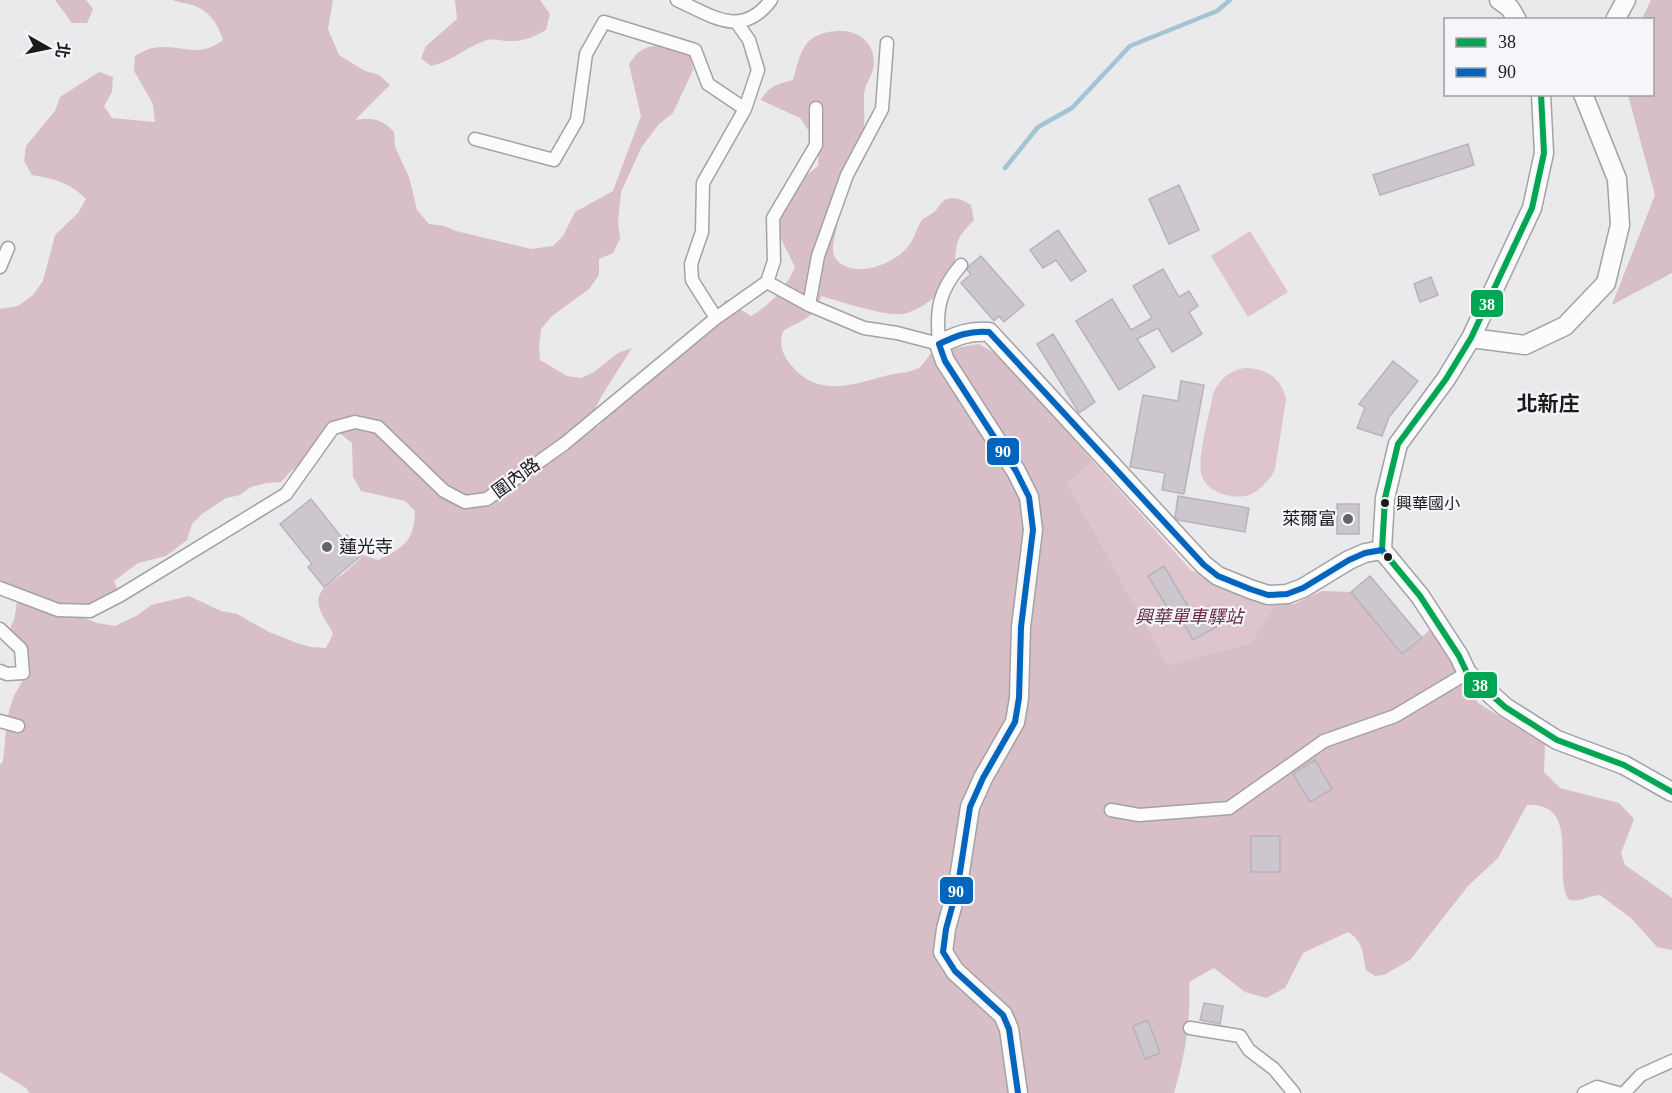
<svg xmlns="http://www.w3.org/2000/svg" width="1672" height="1093" font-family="'Times New Roman','Noto Sans TC',serif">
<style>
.green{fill:#dec5cd}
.forest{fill:#d8bec7;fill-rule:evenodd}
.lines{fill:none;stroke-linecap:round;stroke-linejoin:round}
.stream{stroke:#a3c5d3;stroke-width:4.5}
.building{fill:#cdc6ce;stroke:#b5b4b6;stroke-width:1.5}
.street-casing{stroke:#a3a2a4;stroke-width:15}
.secondary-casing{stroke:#a3a2a4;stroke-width:21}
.street{stroke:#fcfcfc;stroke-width:12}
.secondary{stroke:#fcfcfc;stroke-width:18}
.bus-1-casing{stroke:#f6f5f9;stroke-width:10}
.bus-2-casing{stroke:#f6f5f9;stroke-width:10}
.bus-1{stroke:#00a651;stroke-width:6}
.bus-2{stroke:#0065bd;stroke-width:6}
.bus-dot{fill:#1c1c1d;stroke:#f6f5f9;stroke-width:2}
.poi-dot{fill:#646465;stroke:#f6f5f9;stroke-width:2}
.labels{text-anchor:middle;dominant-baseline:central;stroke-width:4.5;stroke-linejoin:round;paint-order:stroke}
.bus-label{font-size:16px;fill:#1c1c1d;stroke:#f6f5f9;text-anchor:start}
.street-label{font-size:18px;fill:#1c1c1d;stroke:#f6f5f9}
.poi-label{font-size:18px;fill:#1c1c1d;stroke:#f6f5f9;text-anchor:end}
.park-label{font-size:18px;font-style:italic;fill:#692d44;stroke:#f6f5f9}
.quarter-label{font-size:21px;font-weight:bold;fill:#1c1c1d;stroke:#f6f5f9}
.line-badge{stroke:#f6f5f9;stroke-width:2}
.badge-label{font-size:16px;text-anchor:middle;font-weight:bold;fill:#fff}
</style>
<rect width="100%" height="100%" fill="#eae9eb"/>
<path class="green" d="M1250,231L1288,292L1248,317L1211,256Z
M1244,368C1265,368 1282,377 1286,400L1275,469C1271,479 1260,491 1249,495C1234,500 1207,493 1202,476C1196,459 1210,414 1213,394C1220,379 1227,372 1244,368Z
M1093,461L1191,570L1225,589L1276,605L1251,643L1168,667L1068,484Z"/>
<path class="forest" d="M55,0H86L93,9L87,23H72Z
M173,0H333L328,29L339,55L365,71L379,75L390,85L355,120C372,117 382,119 394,132L395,147L409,177L417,210L429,224L444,226L456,231L531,249L553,246L563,236L575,212L613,191L641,116L629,64C646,37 665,46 690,54L693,70L673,113L659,124L641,148L621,192L618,222L620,239L613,253L599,259V275L589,289L552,316L541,329L539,345L540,360L567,376L581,378L594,372L618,353L632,348L602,395L592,415L598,427L607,416L705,335L717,310L726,300L751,316C770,305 787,287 795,267L781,239L780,224L783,208L799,181L818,166L819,146L800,118L761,100C769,86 777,84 793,80C801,54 801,34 836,31C859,29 878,45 873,69C871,78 865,84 864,94C864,103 865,134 863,139C856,157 838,172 834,191C831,202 837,211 837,222C837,238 824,256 845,266C865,276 898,261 910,244C915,237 917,227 922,220C925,217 930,215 933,213C937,210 939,205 942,202C952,194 962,200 971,205L974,220C949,245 960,246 952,274C949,284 943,290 936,296C928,303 914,312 903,314C882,316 843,302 821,296C818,317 799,321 783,331C779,345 782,354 791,365C818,399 854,384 889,375C898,373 914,372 920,367C925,363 928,356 932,352L979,344L1000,356L1093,461L1068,484L1168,666L1251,643L1278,601L1294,604L1322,591L1351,592L1402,654L1432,628L1478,703L1545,744L1544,772L1560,788L1619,803L1634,819L1621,853L1625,865L1672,898V950L1657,947L1632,919L1600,895C1589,896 1580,902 1569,900C1551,873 1583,802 1527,805L1498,858L1468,886L1410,960L1384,975L1375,976L1366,970C1363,954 1363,941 1348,932L1303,953L1285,988L1266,998L1245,992L1214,968L1189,982C1191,1020 1185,1056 1174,1093H29L26,1088L0,1072V765L3,761C6,741 5,718 13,699C21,679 29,679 28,655L7,634L14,620L17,602L9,589L0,586V309L18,306L33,295L43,281L55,235L78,213L86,199C69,182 54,179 32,175L24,161L26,146L55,111L60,97L99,72L113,77L112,92L104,106L112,118L155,122L153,104L134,71L135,56C140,53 147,49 153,48C182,43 196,60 223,40C218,24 209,10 192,5C185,3 179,3 173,0ZM337,431L352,443L353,477L361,491L405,501L415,511C414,541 404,548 378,560L364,555C357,561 350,568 343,574C331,582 313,591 320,609C322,617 330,626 333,634L326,648L311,647L297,643L269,632L237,614L221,611L189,596L151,605L138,615L115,626L97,623L84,618L91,604L119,593L114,581L138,563L166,556L187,540L192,524L202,514L226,498L240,495L251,487L266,483L281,482L290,472L316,452Z
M455,0H540L550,14L546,30C532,38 522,42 506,41C499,40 493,39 487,40C467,46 453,61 431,66L421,58L426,46L457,19Z
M1651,0H1672V273L1612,305L1655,195L1628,95L1652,94V20L1642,19Z"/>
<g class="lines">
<path class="stream" d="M1005,168L1038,127L1072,108L1130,46L1217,11L1230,0"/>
</g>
<path class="building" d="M1468,144L1474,165L1380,195L1373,175Z
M1179,185L1199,230L1169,244L1149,199Z
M1058,230L1086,271L1071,281L1056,260L1043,268L1030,250Z
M981,256L1024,305L1004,322L999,316L994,321L961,283L971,274L967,270L969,266Z
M1163,269L1179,297L1189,291L1198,306L1189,312L1202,334L1172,352L1158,328L1137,339L1155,367L1119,390L1076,321L1112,299L1131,330L1152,318L1133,286Z
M1431,277L1438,295L1420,302L1414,284Z
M1053,334L1095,402L1079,413L1037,344Z
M1393,361L1418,381L1389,417L1382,436L1357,428L1365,408L1359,404Z
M1181,381L1204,385L1184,494L1162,490L1165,473L1130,467L1143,395L1178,401Z
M1178,496L1249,508L1245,532L1178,520L1175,517Z
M311,499L343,539L347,535L362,555L324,587L308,567L312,564L280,524Z
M1337,504H1359V534H1337Z
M1164,566L1193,615L1208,607L1218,626L1193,640L1180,617L1175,620L1148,576Z
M1370,576L1422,638L1402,654L1351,592Z
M1315,760L1332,789L1310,802L1293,774Z
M1251,836H1280V872H1251Z
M1204,1003L1223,1006L1220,1024L1200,1020Z
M1148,1020L1160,1053L1145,1059L1133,1026Z"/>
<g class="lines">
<defs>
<path id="street" d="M677,0C712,16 742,39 771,0
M475,139L554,160L577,120L586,54L604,22L695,50L708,84L745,109
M0,267L8,248
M767,282L774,261L773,218L816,145V108
M809,305L818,256L847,175L882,109L887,43
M716,318L692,280L691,264L702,232L703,183L745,109L758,70L749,40L737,23
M0,588L58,610L90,611L121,595L286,494L333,428L355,422L378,427L444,491L465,502L487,499L564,444L716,318L767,282L809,305L864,328L897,333L939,344C936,310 938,292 961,265
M0,629L21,649L23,673L7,674L0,671
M0,721L18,726
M1111,810L1139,815L1229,808L1324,741L1395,716L1467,673
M1190,1028L1240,1036L1249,1050L1274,1069L1294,1093
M1584,1093L1597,1087L1618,1093
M1624,1093L1641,1075L1672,1061"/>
<path id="secondary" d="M1499,0L1510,8L1517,20
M1615,20L1626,0
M1541,94L1544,153L1532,208L1471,338L1446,379L1398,444L1385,498L1382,550L1420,596L1459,656L1467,673L1505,707L1557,740L1624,765L1672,792
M1471,338L1525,345L1565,326L1606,283L1620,225L1617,179L1583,94
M1018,1093L1009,1029L1003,1015L955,971L943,952L946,929L958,885L970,807L983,778L1015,722L1019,698L1021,627L1033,530L1029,497L1016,471L945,361L939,344C956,336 970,330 989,332L1204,565L1218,576L1250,589L1268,595L1287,594L1303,588L1349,560L1365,553L1382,550"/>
</defs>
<use href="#street" class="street-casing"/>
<use href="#secondary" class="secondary-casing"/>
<use href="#street" class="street"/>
<use href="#secondary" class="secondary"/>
<defs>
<path id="bus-1" d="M1541,94L1544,153L1532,208L1471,338L1446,379L1398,444L1385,498L1382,550L1420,596L1459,656L1467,673L1505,707L1557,740L1624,765L1672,792"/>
<path id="bus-2" d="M1018,1093L1009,1029L1003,1015L955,971L943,952L946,929L958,885L970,807L983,778L1015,722L1019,698L1021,627L1033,530L1029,497L1016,471L945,361L939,344C956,336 970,330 989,332L1204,565L1218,576L1250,589L1268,595L1287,594L1303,588L1349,560L1365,553L1382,550"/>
</defs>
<use href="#bus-1" class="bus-1-casing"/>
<use href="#bus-2" class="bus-2-casing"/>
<use href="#bus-1" class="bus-1"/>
<use href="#bus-2" class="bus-2"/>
</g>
<g class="bus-dot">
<circle cx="1385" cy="503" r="5"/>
<circle cx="1388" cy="557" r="5"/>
</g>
<g class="poi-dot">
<circle cx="1348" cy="519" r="6"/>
<circle cx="327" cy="547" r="6"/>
</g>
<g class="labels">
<g class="bus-label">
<text x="1396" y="503">興華國小</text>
</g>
<g class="street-label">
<text transform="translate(516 478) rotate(-36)">圍內路</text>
</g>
<g class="poi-label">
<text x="1336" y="519">萊爾富</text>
<text x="339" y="547" text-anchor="start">蓮光寺</text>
</g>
<g class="park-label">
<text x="1189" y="617">興華單車驛站</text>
</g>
<g class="quarter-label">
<text x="1548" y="404">北新庄</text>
</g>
</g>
<g class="line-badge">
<rect x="1470" y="289" width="34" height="29" rx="6" fill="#00a651"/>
<rect x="986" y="437" width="34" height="29" rx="6" fill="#0065bd"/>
<rect x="1463" y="671" width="35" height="28" rx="6" fill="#00a651"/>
<rect x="939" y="876" width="35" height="29" rx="6" fill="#0065bd"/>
</g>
<g class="badge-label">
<text x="1487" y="310">38</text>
<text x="1003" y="457">90</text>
<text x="1480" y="691">38</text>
<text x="956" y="897">90</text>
</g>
<rect x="1444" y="18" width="210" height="78" fill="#f6f5f9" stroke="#9f9ea1" stroke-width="1.5"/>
<rect x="1456" y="38" width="30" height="9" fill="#00a651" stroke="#9f9ea1" stroke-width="1.5"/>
<text x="1498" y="48" font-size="18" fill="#1c1c1d">38</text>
<rect x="1456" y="68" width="30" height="9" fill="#0065bd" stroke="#9f9ea1" stroke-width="1.5"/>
<text x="1498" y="78" font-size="18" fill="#1c1c1d">90</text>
<g transform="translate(48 48) rotate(99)" stroke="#f6f5f9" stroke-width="4.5" paint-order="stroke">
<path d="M0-4.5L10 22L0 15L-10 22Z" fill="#1c1c1d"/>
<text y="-9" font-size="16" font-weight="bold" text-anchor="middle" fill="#1c1c1d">北</text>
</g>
</svg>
